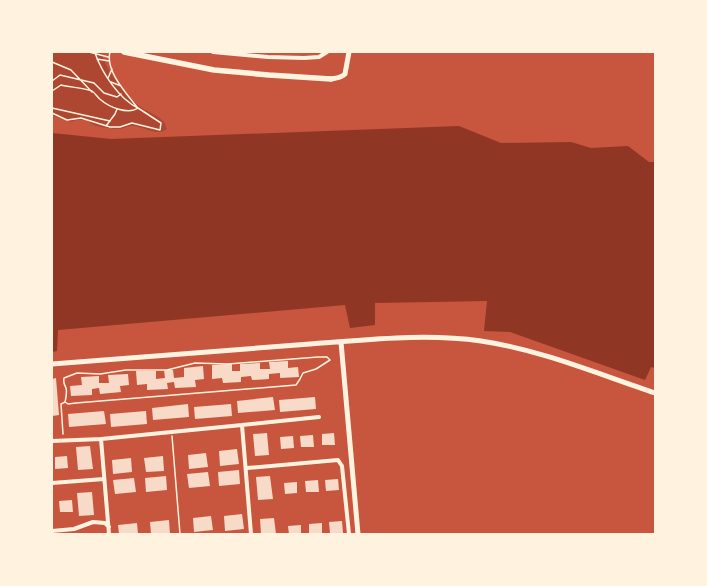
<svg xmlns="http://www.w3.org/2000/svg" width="707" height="586" font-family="'PT Sans Narrow',sans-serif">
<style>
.green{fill:#ae4732}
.water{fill:#8f3625}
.building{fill:#f7dbc8}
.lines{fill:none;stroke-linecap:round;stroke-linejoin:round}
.path{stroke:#fff3e0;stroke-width:1.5}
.minor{stroke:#fff3e0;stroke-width:4}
.tertiary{stroke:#fff3e0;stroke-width:5}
.secondary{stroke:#fff3e0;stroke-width:5.5}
</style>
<rect width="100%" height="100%" fill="#c8553d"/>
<path class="green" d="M52,52H102C103,68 129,99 142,108C148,112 158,115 163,121C165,123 166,127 167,129C156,137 145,127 134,126C129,125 124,129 119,129C116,129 112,129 110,128C105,128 98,127 94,125C83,119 84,118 71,122L52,115Z"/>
<path class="water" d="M459,126L501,143L571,142L591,148L628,146L649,162H655V368L651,367L645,380L510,332L484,331L487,301L375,303V325L350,328L345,305L58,330L57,351L52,352V133L111,139Z"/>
<path class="building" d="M288,361V368L298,367L299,377L280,378V373L269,374V379L252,380L251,376L241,377V382L223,383L222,378L212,379V365L232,364V371H240V364L260,363V369H270L269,362Z
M203,366L204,379L195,380L196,387L175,388L174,382L167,383L168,389L147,390V384L137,385L136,371H156V379L165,378L164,370H173L174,378L184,377V368Z
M128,374L129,385L120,386L121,392L100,394L99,388L92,389V395L71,396L70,386L82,385L81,377L99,376V383H109L108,375Z
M56,378L59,415L52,416V379Z
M273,397L275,410L238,413L237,401Z
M315,397L316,409L280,412L279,400Z
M188,404L189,417L153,420L152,408Z
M231,404L232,416L195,419L194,407Z
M104,411L106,424L69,427L68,414Z
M146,411L147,424L111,427L110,414Z
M267,433L269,455L255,456L253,434Z
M334,433L335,445H322V434Z
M313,435L314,447H301L300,436Z
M293,436L294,448L281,449L280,437Z
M90,446L93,469L78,470L76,447Z
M237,449L239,464L220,466L219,451Z
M206,453L208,467L189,469L188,455Z
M67,456L68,468L55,469V457Z
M163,456L164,471L146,472L144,458Z
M131,458L132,472L113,474L112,460Z
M239,470L240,484L219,486L218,472Z
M208,472L210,486L189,488L187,474Z
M166,476L167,490L146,492L145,478Z
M270,476L273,499L258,500L256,477Z
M134,478L136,492L115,494L113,480Z
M338,479L339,490L326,491L325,480Z
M318,480L319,492H306L305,481Z
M297,482V493L285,494L284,483Z
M92,492L94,515L79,516L77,493Z
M72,500L73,512H60L59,501Z
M242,514L244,529L225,531L224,516Z
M211,516L213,530L194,532L193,518Z
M274,518L276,534H261L260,519Z
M169,520L170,534H151L150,522Z
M342,521L343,533H330L329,522Z
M137,523L138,534H119L118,525Z
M322,523V534H309V524Z
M301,525V534H289L288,526Z"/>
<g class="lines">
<path class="path" d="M89,52L108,57
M110,52C105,71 127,94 137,107
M95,53C102,73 119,99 138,108
M97,59L109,61
M52,62L71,70L92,92
M108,78L112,69
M52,81L60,75L94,83L104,93L117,97L121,94
M111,82L121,86
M52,91L61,85C69,87 84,88 92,91C95,93 98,98 101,100C109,107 128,115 138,108L161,123L160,130L132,123L120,127H110L81,118L67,120L52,113
M52,108L110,121
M106,126L115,114L117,109
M63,434L61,404L65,402L68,404L76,403L296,385L300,379L303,373L316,369L330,360L327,357H318L228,364L195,363L167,370H126L100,374L77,373L64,378C63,383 64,384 66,388C67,392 66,398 65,402
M172,436L180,534"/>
<path class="minor" d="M213,52L268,57L304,58L319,57L327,52
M242,425L319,417
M52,441L101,439
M247,468L338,460L342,466L349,534
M52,483L104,479
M52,531L74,529L93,522L105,523L109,527
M109,534L101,439L242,425L251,534"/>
<path class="tertiary" d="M331,79C336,78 341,78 345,74L349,52
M341,342L358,534
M52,364C138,357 224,350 310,344C367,340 424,333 481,341C541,350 598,374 655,393"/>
<path class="secondary" d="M124,52L214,70L269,75L331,79"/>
</g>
<rect width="707" height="586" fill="none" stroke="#fff3e0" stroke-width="106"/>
</svg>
